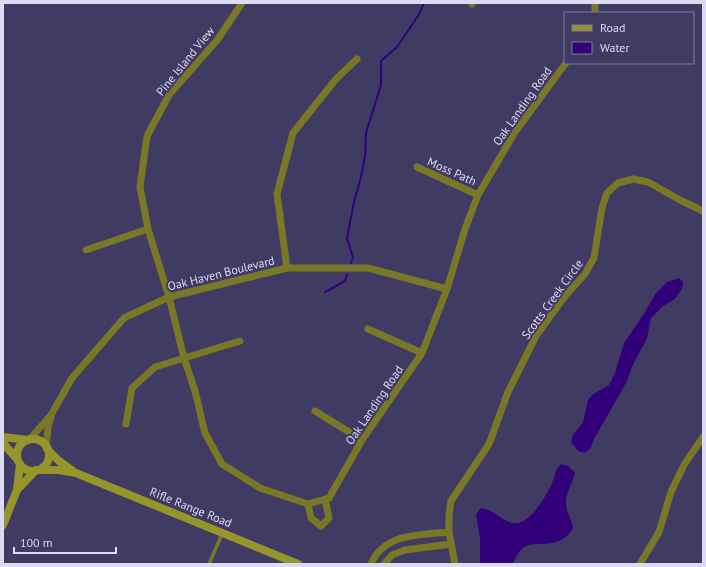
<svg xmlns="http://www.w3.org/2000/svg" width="706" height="567" font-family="'PT Sans',sans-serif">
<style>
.water{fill:#32017a}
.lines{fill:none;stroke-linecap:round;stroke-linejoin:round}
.stream{stroke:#32017a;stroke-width:2}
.path{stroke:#807c9e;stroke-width:1;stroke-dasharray:2 2;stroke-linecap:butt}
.service{stroke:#797826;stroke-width:3.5}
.minor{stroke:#797826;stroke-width:7}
.secondary{stroke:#96952b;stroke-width:8}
.labels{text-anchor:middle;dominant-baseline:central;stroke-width:4;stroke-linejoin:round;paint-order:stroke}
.street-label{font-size:12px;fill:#dddbf4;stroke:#403b63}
</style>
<rect width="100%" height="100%" fill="#403b63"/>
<path class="water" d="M679,278L683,282L682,289L675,299L663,306L651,318L647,338L633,365L626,383L594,439L590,449L584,453L578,451L571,442L573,435L583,422L588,400L592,395L609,385L615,373L624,343L643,315L656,293L667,282Z
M561,464L568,466L575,473C572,485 563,496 567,510C569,516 572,521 573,528C565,542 553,544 538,544C532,544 527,545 523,548C518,552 515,558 513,564H480V539L476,514L481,508C495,509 503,524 517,523C531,522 547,495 552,483C556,474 554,471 561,464Z"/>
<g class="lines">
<path class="stream" d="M351,263L353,257L347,238L354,202L361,177L365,156L366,133L381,85V61L397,47L418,16L424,3
M325,292L345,281L347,274"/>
<path class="path" d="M700,564L703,558"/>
<path class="service" d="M209,564L222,534"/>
<path class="minor" d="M242,3L218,39L169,95L147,136L140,187L148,229L169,297L184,358L195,391L205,433L222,464L260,488L308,504L329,498L362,440L422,353L447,289L465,229L478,195L515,132L566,63
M472,4V3
M595,13V3
M417,167L478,195
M86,250L148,229
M287,268L277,194L293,133L336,79L357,59
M368,329L422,353
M315,411L362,440
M126,424L132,388L155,367L240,341
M30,439L51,415L72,378L124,318L169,297L287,268H368L447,289
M46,447L48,427L51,417
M308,504L311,518L321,526L329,518L325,499
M371,564C384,533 420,535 449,532
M384,564L392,555L405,550L451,544
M455,564L449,532V515L451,501L489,444L508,392L536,336L566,295L585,274L594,258L602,208L607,193L618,183L633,179L648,182L680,200L703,211
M640,564L659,532L671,492L684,465L703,437"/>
<path class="secondary" d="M3,437L28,440
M17 455a16 16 0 1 1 32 0a16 16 0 1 1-32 0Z
M3,443L17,459
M47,449L59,461L73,471
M39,470H59L76,473L298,564
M17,490L36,470
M3,525L17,490L20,464"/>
</g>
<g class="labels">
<g class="street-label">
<text transform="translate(185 61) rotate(-51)">Pine Island View</text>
<text transform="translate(522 106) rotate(-55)">Oak Landing Road</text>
<text transform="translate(452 171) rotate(24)">Moss Path</text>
<text transform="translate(221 273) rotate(-14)">Oak Haven Boulevard</text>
<text transform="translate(552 299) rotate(-54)">Scotts Creek Circle</text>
<text transform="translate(374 405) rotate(-56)">Oak Landing Road</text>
<text transform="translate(191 507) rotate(22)">Rifle Range Road</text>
</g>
</g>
<rect width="706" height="567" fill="none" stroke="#dddbf4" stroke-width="8"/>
<rect x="564" y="12" width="130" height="52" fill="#403b63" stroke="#7f7b9d"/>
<rect x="572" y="25" width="20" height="6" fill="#96952b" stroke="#7f7b9d"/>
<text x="600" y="32" font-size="12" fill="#dddbf4">Road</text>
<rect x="572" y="42" width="20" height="12" fill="#32017a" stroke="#7f7b9d"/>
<text x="600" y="52" font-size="12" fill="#dddbf4">Water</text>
<path d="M14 547v6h102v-6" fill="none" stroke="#dddbf4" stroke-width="2"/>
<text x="20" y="547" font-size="12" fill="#dddbf4" stroke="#403b63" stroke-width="3" paint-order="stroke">100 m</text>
</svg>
